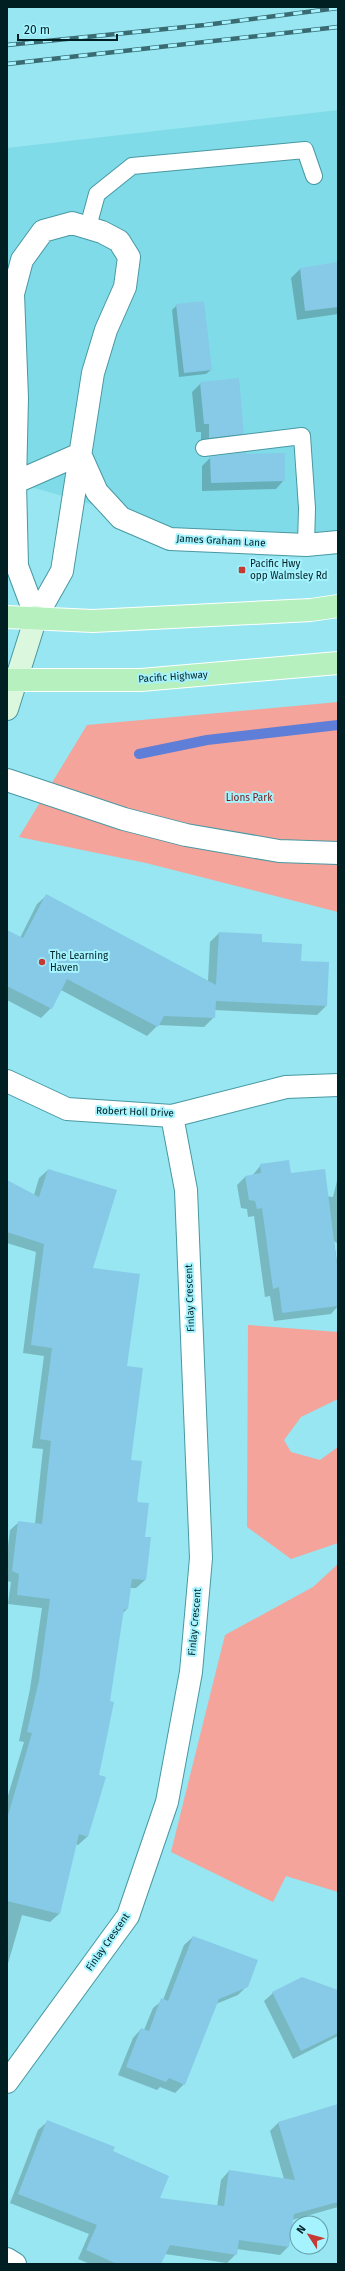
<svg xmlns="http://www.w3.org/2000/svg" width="345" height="2271" font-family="'Fira Sans',sans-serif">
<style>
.built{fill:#80dbe8}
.green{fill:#f4a49a}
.shadow{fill:#0003}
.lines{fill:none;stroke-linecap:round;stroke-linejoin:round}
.stream{stroke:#5e7ed8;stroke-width:10}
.building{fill:#87cae7}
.lane-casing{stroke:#4898a2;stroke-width:18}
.street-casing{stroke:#4898a2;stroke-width:24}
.secondary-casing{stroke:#4898a2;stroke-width:24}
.primary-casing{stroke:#fff;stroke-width:24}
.lane{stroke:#fff;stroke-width:16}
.street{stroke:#fff;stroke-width:22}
.secondary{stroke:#dbf8df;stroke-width:22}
.primary{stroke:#b6f0be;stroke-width:22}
.rail-casing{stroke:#3a6b72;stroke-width:4.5}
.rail{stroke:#a4f3fe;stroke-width:3;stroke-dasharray:9;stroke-linecap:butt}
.poi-dot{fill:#c73933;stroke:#a4f3fe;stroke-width:1.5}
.labels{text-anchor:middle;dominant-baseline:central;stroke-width:4;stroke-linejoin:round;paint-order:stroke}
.street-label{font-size:10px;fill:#001f23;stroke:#a4f3fe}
.poi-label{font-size:10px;fill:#001f23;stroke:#a4f3fe;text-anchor:start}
.park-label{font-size:10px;fill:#791212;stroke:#a4f3fe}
</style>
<rect width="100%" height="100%" fill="#97e6f1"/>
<path class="built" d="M338,110V535L174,532L122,513L10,481L7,482V148Z"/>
<path class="green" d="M338,702V912L146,863L19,837L87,725Z
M248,1325L338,1332V1399L301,1417L284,1440L291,1452L320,1460L338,1447V1543L291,1559L247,1527Z
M338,1564V1892L286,1876L273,1902L171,1852L225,1635L313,1587Z"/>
<path class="shadow" d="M338,263V314L297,320L291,278L300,269Z
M177,305L211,370L206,374L179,377L172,310Z
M201,383L243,433L235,442L201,446V432H196L192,392Z
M210,458L284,480L276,489L202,491V466Z
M47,895L208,981L210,942L219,933L261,943L300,962L326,1006L317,1015L214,1010V1017L204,1027L158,1025L147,1036L61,990L51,1008L41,1018L7,1000V931L20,938L37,904Z
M261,1165L290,1174L317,1195L333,1197L338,1177V1244L334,1241L338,1269V1306L331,1314L274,1321L270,1296L265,1297L254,1216L248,1217L247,1209L241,1208L237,1185L246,1176H252Z
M48,1170L91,1269L126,1367L130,1461L144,1537L145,1580L136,1588H130L127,1609L122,1614L87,1837L78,1845L75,1844L59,1914L50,1922L22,1915L7,1967V1799L24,1742L19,1741L30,1689L42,1608L8,1604L11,1582L7,1581V1554L10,1530L19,1522L35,1524L43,1449L32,1448L44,1356L23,1353L36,1252L7,1243V1181L34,1195L39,1178Z
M193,1937L247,1986L238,1995L216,2004L184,2084L175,2093L160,2087L157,2090L118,2075L133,2038L141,2029L144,2030L153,2008L163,2000L184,1945Z
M338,1991V2036L293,2059L264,2001L273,1993Z
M338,2105V2207L292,2220L288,2247L280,2255L237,2249L236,2254L227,2263L165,2254L160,2264H90L78,2259L89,2234L10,2203L38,2130L47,2122L112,2152L158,2199L217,2207L221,2180L229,2171L284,2179L270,2131L278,2123Z"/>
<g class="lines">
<path class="stream" d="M139,754L207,740L338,725"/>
</g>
<path class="building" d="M338,262V307L305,311L300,268Z
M204,301L212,370L184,373L176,304Z
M239,378L244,434L209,438V424H204L200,382Z
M246,452V454L285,453V481L211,483L210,457Z
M46,894L216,985L219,932L262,934V942L302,944L301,961L329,962L327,1006L216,1001L215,1018L164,1016L158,1027L67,979L52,1009L7,986V930L23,938Z
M289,1160L291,1173L325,1169L338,1273V1306L282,1313L279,1287L273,1289L262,1208L257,1209L255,1201L249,1200L245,1176L261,1173L260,1164Z
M48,1169L117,1190L93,1268L140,1274L127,1366L143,1368L131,1460L142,1461L137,1502L149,1503L145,1537H151L146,1580L132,1579L128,1609H124L110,1701L114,1702L99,1775L106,1777L88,1837L79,1834L60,1914L7,1901V1819L32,1733L27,1732L39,1680L50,1599L17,1595L19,1574L12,1571L18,1521L42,1524L51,1441L40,1439L52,1348L31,1345L44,1244L7,1232V1180L39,1197Z
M193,1936L258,1960L248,1987L219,1999L185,2085L169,2078L166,2082L126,2067L141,2028L149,2031L161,1998L168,2001Z
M302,1977L338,1990V2033L301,2051L272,1992Z
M338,2104V2202L294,2214L289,2247L239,2240L237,2255L170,2245L161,2264H117L86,2250L97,2225L18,2194L47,2120L115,2147L113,2151L169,2176L160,2198L224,2206L229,2170L295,2180L278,2122Z"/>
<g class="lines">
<defs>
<path id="lane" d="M88,227L97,194L132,166L305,150L314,176
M204,448L302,436L307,508L306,545"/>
<path id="street" d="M72,223L102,232L119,241L129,257L125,287L106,330L93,373L62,571L36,617L17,566L15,483L17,398L13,294L22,260L43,231Z
M80,454L97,492L121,518L170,539L306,545L338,542
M7,486L80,454
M7,780L124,819L186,835L279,851L338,853
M7,1081L67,1109L172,1116L286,1087L338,1085
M7,2082L128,1916L167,1802L191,1672L201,1558L186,1190L172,1116
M7,2259L15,2264"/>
<path id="secondary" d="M7,709L36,617"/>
<path id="primary" d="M7,617L93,621L311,610L338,606
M7,680H141L338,663"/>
</defs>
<use href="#lane" class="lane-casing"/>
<use href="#street" class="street-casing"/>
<use href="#secondary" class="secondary-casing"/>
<use href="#primary" class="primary-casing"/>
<use href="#lane" class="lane"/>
<use href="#street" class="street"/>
<use href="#secondary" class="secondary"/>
<use href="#primary" class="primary"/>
<defs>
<path id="rail" d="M7,45L205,25L338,8
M7,64L338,27"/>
</defs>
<use href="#rail" class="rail-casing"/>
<use href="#rail" class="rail"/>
</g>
<g class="poi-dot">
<rect x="238" y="566" width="8" height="8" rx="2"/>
<circle cx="42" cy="962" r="4"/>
</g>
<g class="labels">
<g class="street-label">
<text transform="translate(221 541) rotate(3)">James Graham Lane</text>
<text transform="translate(173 677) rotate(-4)">Pacific Highway</text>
<text transform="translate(135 1112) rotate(2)">Robert Holl Drive</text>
<text transform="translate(190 1298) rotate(-92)">Finlay Crescent</text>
<text transform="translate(195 1622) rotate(-85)">Finlay Crescent</text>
<text transform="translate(108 1942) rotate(-55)">Finlay Crescent</text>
</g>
<g class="poi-label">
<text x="250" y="564">Pacific Hwy<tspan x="250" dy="12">opp Walmsley Rd</tspan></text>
<text x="50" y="956">The Learning<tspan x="50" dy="12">Haven</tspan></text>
</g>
<g class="park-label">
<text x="249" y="798">Lions Park</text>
</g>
</g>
<rect width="345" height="2271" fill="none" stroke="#001f23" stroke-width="16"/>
<g transform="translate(309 2235) rotate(306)"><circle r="19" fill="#a4f3fe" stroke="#629ea6"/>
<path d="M0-3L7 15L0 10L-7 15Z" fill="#c73933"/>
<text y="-6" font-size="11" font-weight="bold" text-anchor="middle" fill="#001f23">N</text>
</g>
<path d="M18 34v6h99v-6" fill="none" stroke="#001f23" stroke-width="2"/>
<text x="24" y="34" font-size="12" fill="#001f23" stroke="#a4f3fe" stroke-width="3" paint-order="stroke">20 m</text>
</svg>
